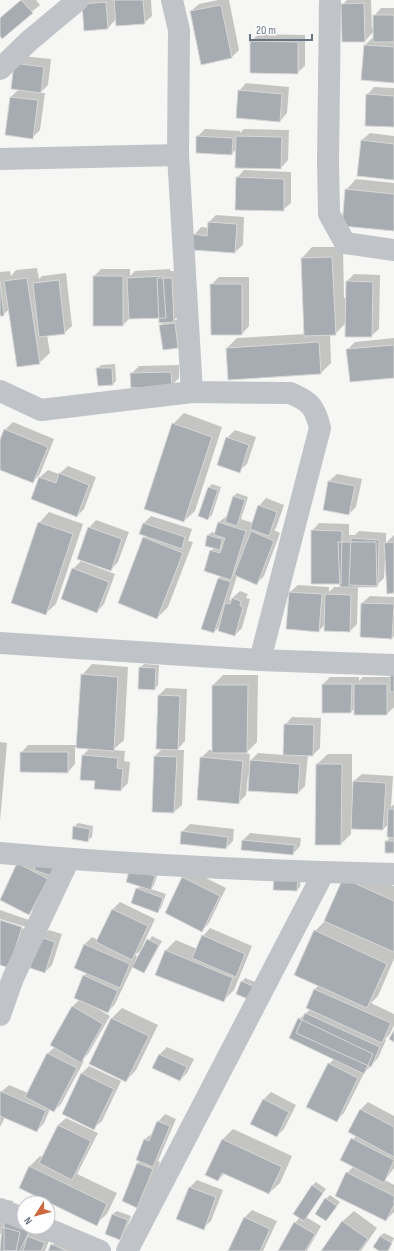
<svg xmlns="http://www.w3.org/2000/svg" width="394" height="1251" font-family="'Sofia Sans Condensed',sans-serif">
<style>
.shadow{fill:#0003}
.building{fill:#a6acb2;stroke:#d8d8d6}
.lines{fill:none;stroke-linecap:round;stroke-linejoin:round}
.minor{stroke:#c0c3c7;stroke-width:22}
</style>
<rect width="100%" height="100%" fill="#f6f6f4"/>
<path class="shadow" d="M21,0H36L40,5L2,37L0,34V18Z
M87,0H151L152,16L144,23L116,19L108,28L85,30Z
M218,0H229L239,50L231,58L191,11L199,4Z
M347,0H371L372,28H374V16L381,8H394V82L365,45L372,38H374V31L365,41L342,5Z
M258,34L305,35V66L297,73L251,42Z
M22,56L51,59L48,85L40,93H45L40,130L33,137L11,97L19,89L12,88Z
M246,83L289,87L287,113L280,121L239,91Z
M374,87L394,88V126L367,95Z
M205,129L240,131V133L244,129L289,130L288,160L281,168L237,149L231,154L197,137Z
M370,133L394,136V179L362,140Z
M244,170L291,172V203L283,210L237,178Z
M356,179L394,183V230L346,190Z
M216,215L244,217L243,245L235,252L193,249L194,235L201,227L209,228V222Z
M312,247H343L344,298H346L347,281L354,274L380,275L379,329L371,336L346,323L335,334H330L331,363L321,373L229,379L227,348L237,338L305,334L302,258Z
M37,268L39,279L42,276L66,273L72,326L64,333L47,335L50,353L39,363L9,309L3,315H0V272L10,271L11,276L16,270Z
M101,269H130V276L135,271L170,269V271H179L181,314L174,320H178L181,344L178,347L160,326L164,322L159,317L129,319L123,325L94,276Z
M219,277H249V326L242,334H212L211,285Z
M394,338V377L347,350L355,342Z
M115,364L116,381L113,384L97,369L101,365Z
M179,365V378L172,385L131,374L139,366Z
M184,413L222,427L195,511L184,521L173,424Z
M13,422L54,439L40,474L33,482L0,469V443L5,430Z
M235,430L256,437L247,464L239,471L227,438Z
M68,466L96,477L84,509L77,516L32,498L40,477L48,470L59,474Z
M337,474L362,479L356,507L349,514L329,481Z
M212,484L221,487L212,515L208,519L199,516L209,487Z
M237,493L248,497L241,519L253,523L259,506L266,498L284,505L276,528L274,530L280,533L264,576L257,583L237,576L229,601L240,591L248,594L246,598L250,599L242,628L235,635L221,625L214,632L203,628L219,578L222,576L211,551L215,547L208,535L212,532L216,533L219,522L228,515L233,497Z
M49,512L83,524L56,604L45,614L39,523Z
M151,516L192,529L188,541L193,542L168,607L157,618L144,538L146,536L140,534L144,523Z
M96,520L129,532L118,562L111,570L89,528Z
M319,523L349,524V535H355L359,531L386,533V543L394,535V592L386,560H385L384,578L376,586H358L357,624L350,631L325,624L319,631L290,592L298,585L329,587V592L334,587H341V583L312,531Z
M81,561L115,574L104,604L97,612L73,569Z
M370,596L394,597V636L392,638L362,603Z
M92,664L128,667L124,740L113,750L125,751L124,761L130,762L128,783L121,790L96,780L82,756L90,748L75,747V764L68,772L21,753L28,745H77L82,675Z
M144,664L159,665L158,685L155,689L140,668Z
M394,673V707L387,714L355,708L351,712H323V684L330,677H359V681L363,677H391Z
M223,675H258L257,742L246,753L250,754L249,762L258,753L284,755L285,725L292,717L321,718L320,748L313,755H308L305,786L298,793L248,775L246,795L239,802L201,758L209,750H213V685Z
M166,688L187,689L185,741L177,750H184L182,805L174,812L153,811L155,756L163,748L159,695Z
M0,742L7,743L0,821Z
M328,754H352V791H354V781L362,774L393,776L391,807L394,804V852L386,842L391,836L389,824L383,829L351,828V834L341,844L317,764Z
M78,823L93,826L92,837L88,840L74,827Z
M190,824L234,829L233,841L226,848L182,832Z
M250,833L301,838L300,846L293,854L242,849L243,840Z
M26,856L53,875L36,906L29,914L0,899L18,864Z
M354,868L394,886V959L378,996L371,1003L394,1014V1025L390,1034L385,1039L386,1040L378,1058L364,1073L344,1113L336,1121L329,1064L334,1059L299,1019L311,1009L307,1007L315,989L319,985L315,931L325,921Z
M190,870L226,888L209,923L202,931L183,878Z
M158,873L154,885L151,889L166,894L161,908L158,911L137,889L141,886L127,881Z
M301,876L300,887L297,890L274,889Z
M120,902L155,919L140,951L135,955L137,956L135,961L136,962L152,936L162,941L147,968L144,972L133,966L115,1004L108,1012L96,1007V1008L110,1016L88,1054L82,1060L84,1061L61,1104L54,1111L50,1109L44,1123L37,1131L5,1117L0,1127L1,1092L9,1085L28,1093L48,1053L55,1047L51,1045L73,1006L80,999L84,976L87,973L75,968L85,944L92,937L98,940L113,909Z
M0,910L29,920L26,927L0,919Z
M0,921L25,929L16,959L0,964Z
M210,928L252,946L234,990L224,1000L165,951L176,940L197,949L203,936Z
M49,930L62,934L52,965L45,972L41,937Z
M245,978L258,983L250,999L242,982Z
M122,1008L158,1025L136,1070L126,1081L90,1063L112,1018Z
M167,1047L194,1059L187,1073L180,1080L160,1054Z
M89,1066L121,1081L102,1121L94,1128L63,1113L82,1073Z
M271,1092L296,1105L284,1129L277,1136L263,1100Z
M368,1102L394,1116V1168L385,1180L394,1185V1212L386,1220L347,1173L354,1166L341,1159L356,1135L349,1131L361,1109Z
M165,1114L176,1119L158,1161L160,1162L145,1200L137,1207L138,1163L140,1161L137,1160L145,1139L154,1132L158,1122Z
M66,1118L98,1133L77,1174L117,1193L107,1214L96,1224L20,1187L30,1166L40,1156L43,1157L58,1125Z
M233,1129L292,1156L280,1183L269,1193L225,1173L218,1180L222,1140Z
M197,1180L223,1190L211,1221L203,1228L190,1187Z
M316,1182L326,1189L306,1217L321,1226L307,1251H279L295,1223L300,1217L312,1186Z
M330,1195L340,1202L326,1220V1199Z
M0,1199L13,1201L11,1214L24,1227H34L51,1236L45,1251H0L2,1233L0,1234Z
M252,1210L277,1221L263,1251H229L245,1217Z
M117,1211L131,1216L124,1235L120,1239L106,1233L113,1214Z
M354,1211L377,1228L361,1251H322L343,1221Z
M384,1233L394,1238L388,1251H381L380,1236Z
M56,1241L73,1251H49Z"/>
<path class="building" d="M21,0L33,13L2,39L0,36V18Z
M114,0H143L145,24L116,26Z
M106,2L108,29L84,31L82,4Z
M364,3L365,42H342L341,4Z
M221,5L232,58L201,65L190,11Z
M373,15H394V42H373Z
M250,41L298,42V74L250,73Z
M364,45L394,47V83L361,80Z
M14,63L44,67L41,93L11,89Z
M238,90L282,94L280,122L236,118Z
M366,94L394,96V127L365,126Z
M10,97L38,100L33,139L5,135Z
M196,136L233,138L232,155L196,153Z
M236,136L282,137L281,169L235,168Z
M361,140L394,144V180L357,176Z
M236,177L284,179V211L235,210Z
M345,189L394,194V231L342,226Z
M208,222L237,224L235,253L192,250L193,234L207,236Z
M332,257L336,335L304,336L301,258Z
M93,276H123V326H93Z
M163,276L166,318L129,319L127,278Z
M27,278L40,364L17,367L4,281Z
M157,278H172L174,322L159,323Z
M59,280L65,334L39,337L33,283Z
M0,281L4,316H0Z
M346,281L373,282L372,337H345Z
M210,284H242V335H211Z
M175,323L178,348L163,350L159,325Z
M319,342L321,374L228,380L226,348Z
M394,345V378L350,382L346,349Z
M96,368H112L113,385L98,386Z
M171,372L172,386L131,388L130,373Z
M172,423L212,437L184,522L144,509Z
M4,429L48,447L33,483L0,470V440Z
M226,437L249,445L240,473L217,465Z
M59,473L89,485L77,517L31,499L39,477L56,483Z
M328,481L355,486L349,515L323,510Z
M208,487L218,490L208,520L198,516Z
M233,496L245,500L237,526L225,522Z
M258,505L277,512L269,536L250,529Z
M38,522L73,534L46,615L11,603Z
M218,522L246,531L231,580L204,571L210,550L220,553L225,538L214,535Z
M143,523L185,537L182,549L139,534Z
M88,527L122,539L111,571L77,559Z
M311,530L342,531L341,584H311Z
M251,531L274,541L257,585L234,575Z
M207,535L222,539L220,550L205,546Z
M143,537L183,553L157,619L118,603Z
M351,538L379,540L378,586L349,585Z
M338,542H376L377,587H340Z
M394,542V593L387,594L384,543Z
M72,568L109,582L97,613L61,599Z
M218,578L231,582L214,633L201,629Z
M289,592L322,594L319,632L286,629Z
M325,594L351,595L350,632L324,631Z
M232,598L241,601L240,606L243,607L235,636L218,631L225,603L230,604Z
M361,603L394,604L392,639L360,637Z
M139,667L156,668L155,690L138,689Z
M81,674L118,677L114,751L76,748Z
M390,675H394V692H390Z
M322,684H352L351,713H322Z
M354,684H387V715H354Z
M212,685H248L247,753H212Z
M158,695L180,696L178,750L156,749Z
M284,724L314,725L313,756L283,755Z
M20,752H68V773L20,772Z
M82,755L118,758L117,768L123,769L121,791L94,789L95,781L80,780Z
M154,756L177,757L174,813L152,812Z
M200,757L243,761L239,804L197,800Z
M250,760L300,764L298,794L248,791Z
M316,764H342L341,845H315Z
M353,781L386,783L383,830L351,829Z
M388,809H394V838L387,837Z
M73,826L90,829L88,842L72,839Z
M181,831L228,837L226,849L180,844Z
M242,840L295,845L293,855L241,850Z
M385,841H394V853H385Z
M38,859L56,866L52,876L34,870Z
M17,863L48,879L29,915L0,900Z
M130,868L155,876L151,890L126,882Z
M182,877L220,896L202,932L165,913Z
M274,878L298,879L297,891L273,890Z
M343,878L394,901V952L324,921Z
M136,888L163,898L158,913L131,903Z
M112,909L148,926L132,960L96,942Z
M0,920L22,927L9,968L0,965Z
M314,930L387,964L367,1008L294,975Z
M202,935L245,954L236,977L192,958Z
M40,937L55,942L45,973L30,968Z
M147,939L159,945L144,973L132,967Z
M84,944L130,964L120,988L74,968Z
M165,950L233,978L224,1002L155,975Z
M83,975L118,991L108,1013L74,998Z
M241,981L255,987L250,1000L236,994Z
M314,989L391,1023L382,1043L306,1008Z
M72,1006L103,1024L81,1063L50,1045Z
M305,1013L380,1047L371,1067L296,1033Z
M111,1018L149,1036L126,1082L89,1064Z
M298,1018L373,1054L364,1074L289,1038Z
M394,1030V1042L389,1039Z
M47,1053L77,1068L54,1112L25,1097Z
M159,1054L187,1067L180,1081L152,1068Z
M328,1063L358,1078L337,1122L306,1107Z
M81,1073L114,1089L94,1130L62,1114Z
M0,1091L46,1111L37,1132L0,1116Z
M263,1099L289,1112L277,1137L250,1124Z
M360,1109L394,1127V1157L348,1132Z
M157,1121L170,1126L153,1167L136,1160L144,1139L149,1141Z
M58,1125L91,1141L72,1180L39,1163Z
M351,1138L394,1160L384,1183L340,1160Z
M222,1139L282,1167L269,1194L222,1173L218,1181L205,1175Z
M137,1163L153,1169L137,1208L122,1201Z
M29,1166L107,1204L97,1226L19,1188Z
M346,1172L394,1196V1205L386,1221L335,1196Z
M312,1185L323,1193L304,1221L293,1214Z
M189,1187L216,1197L204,1230L176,1219Z
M325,1198L337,1206L326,1221L315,1214Z
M112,1214L128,1220L120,1240L105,1234Z
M244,1217L270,1229L260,1251H228Z
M4,1221L30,1227L23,1251H4Z
M342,1221L368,1239L359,1251H321Z
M294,1222L315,1234L305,1251H278Z
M2,1227L20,1232L16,1251H0Z
M27,1236L45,1243L41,1251H20Z
M380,1236L392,1243L388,1251H379L373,1247Z
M51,1244L67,1251H48Z"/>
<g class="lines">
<path class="minor" d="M172,0L179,30L178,155L192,392
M330,3L328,162L329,214L345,243L394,250
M0,69L29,41L78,0
M0,159L178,155
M0,391L41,410L192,392L290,393C310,401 315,407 320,428L260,660
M0,643L260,660L394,665
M0,853C131,865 263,871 394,874
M0,1015L13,978L69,859
M0,1209L24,1219
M43,1227L100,1251
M127,1251L324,872"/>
</g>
<g transform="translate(36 1215) rotate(234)"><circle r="19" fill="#ffffff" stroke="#c3c7cd"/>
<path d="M0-3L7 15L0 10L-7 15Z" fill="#cc6a3e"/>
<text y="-6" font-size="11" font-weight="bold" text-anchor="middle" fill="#697481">N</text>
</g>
<path d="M250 34v6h62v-6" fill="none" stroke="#697481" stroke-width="2"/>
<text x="256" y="34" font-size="12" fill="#697481" stroke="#ffffff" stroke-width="3" paint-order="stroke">20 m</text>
</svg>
